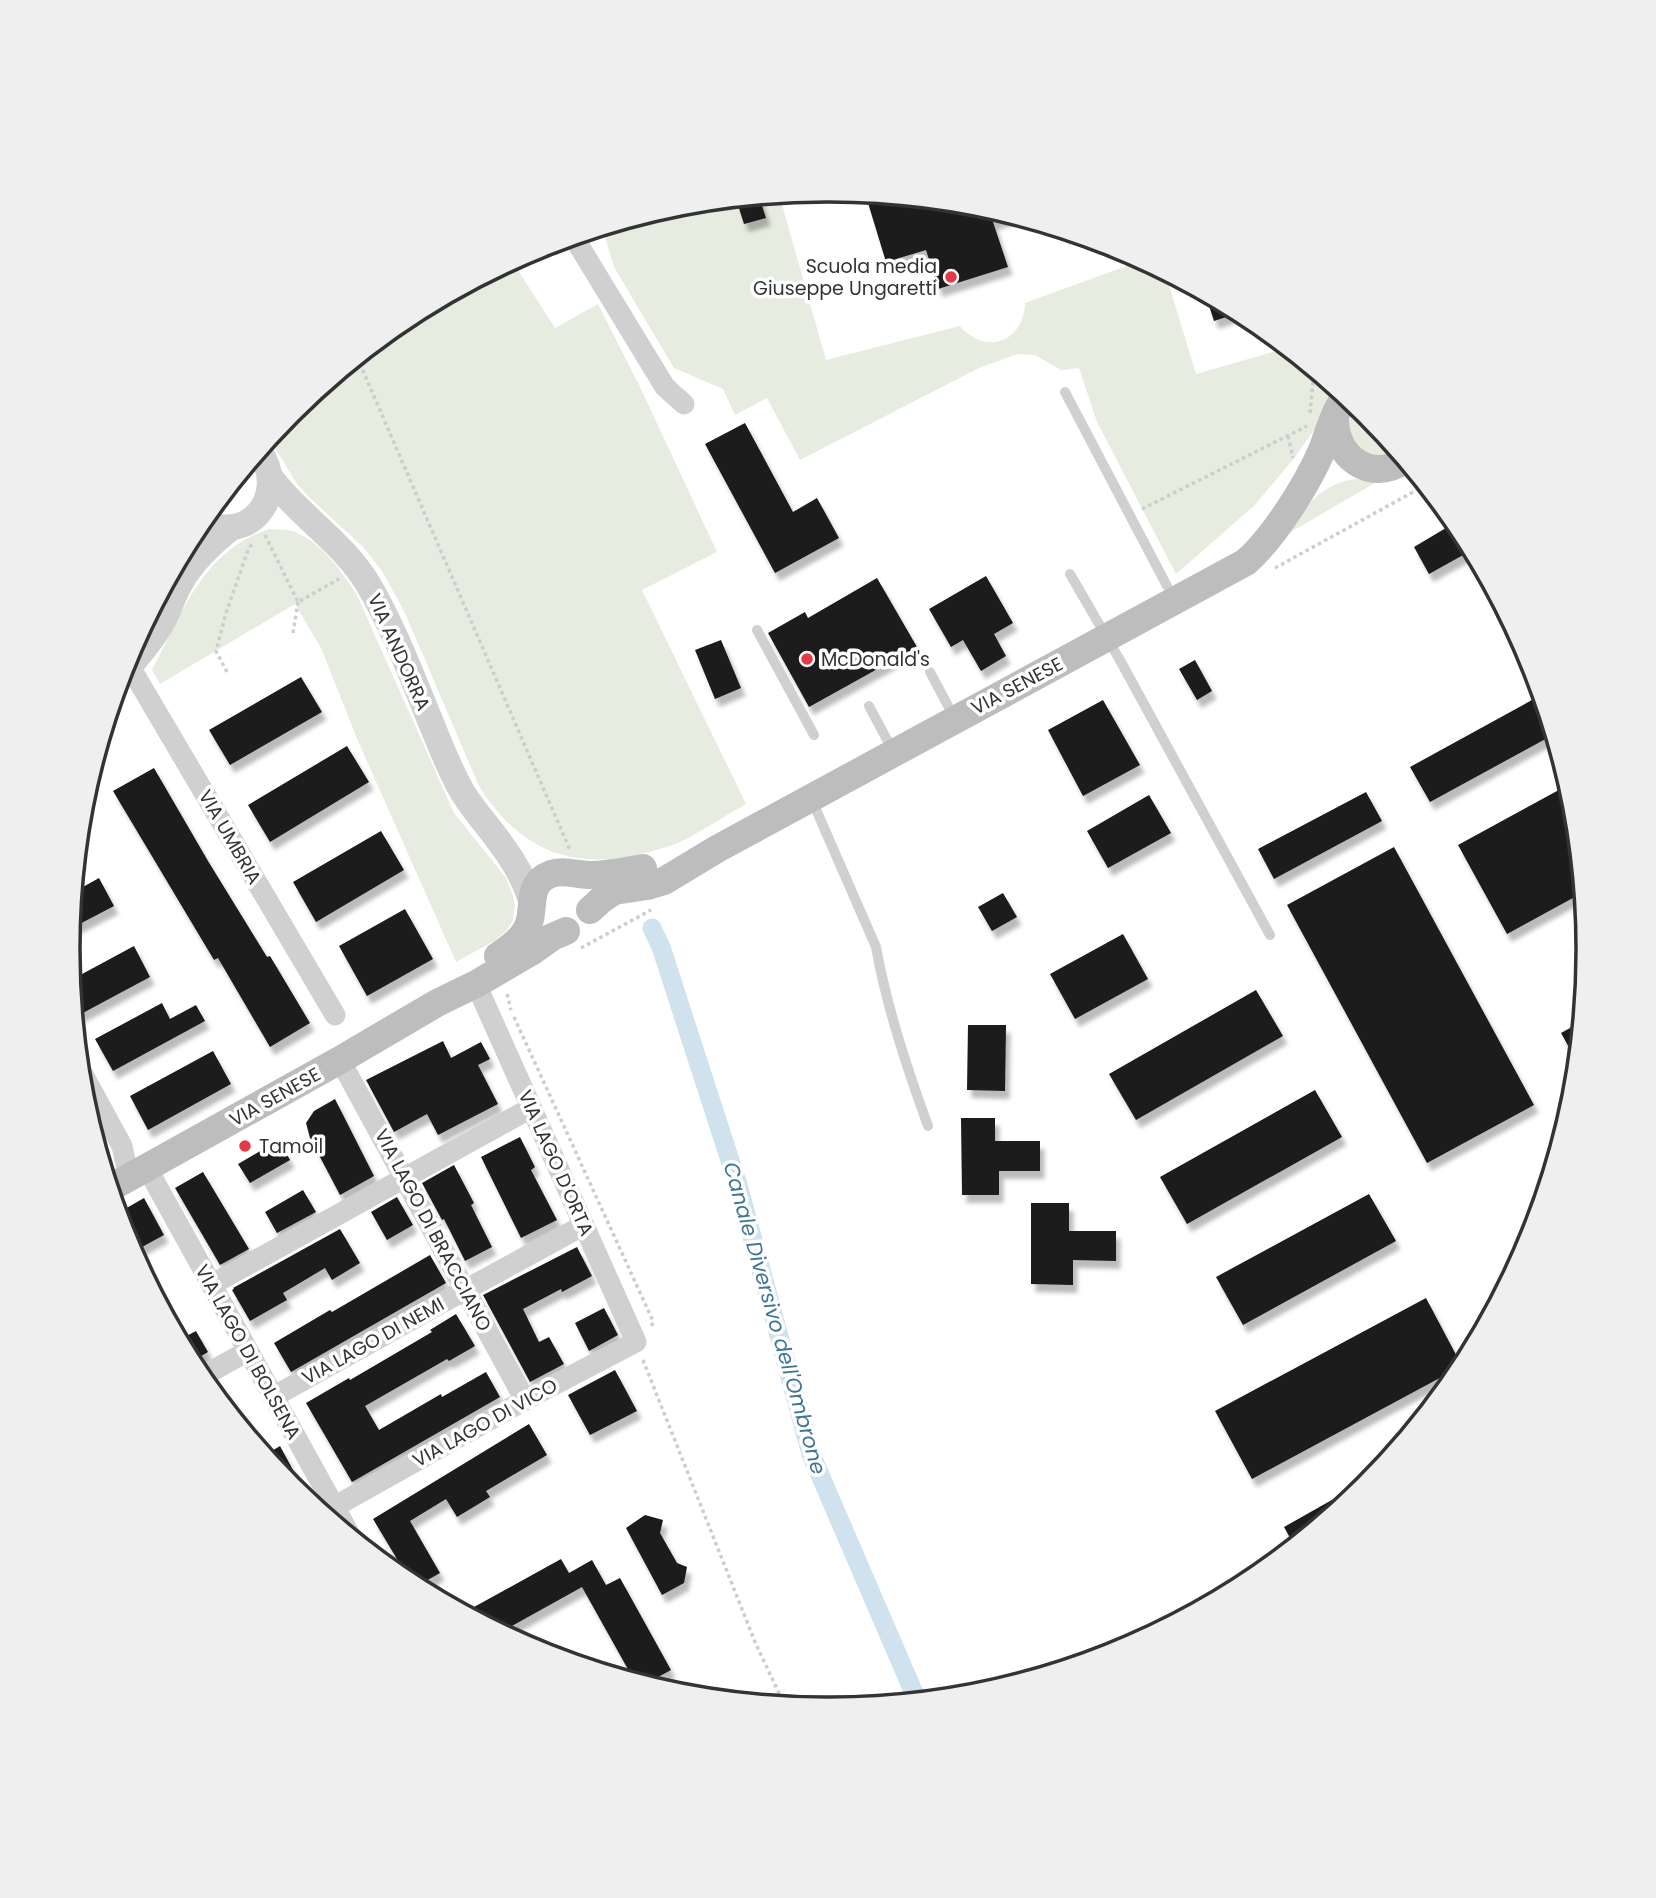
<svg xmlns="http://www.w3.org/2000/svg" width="1656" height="1898" font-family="Poppins,sans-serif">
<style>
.green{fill:#e6ecdf}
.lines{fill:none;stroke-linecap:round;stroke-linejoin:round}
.canal{stroke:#cfe2ee;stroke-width:19}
.building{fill:#1a1a1a;filter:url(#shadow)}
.path{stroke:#cdcdcd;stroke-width:3.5;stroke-dasharray:3.5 3.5;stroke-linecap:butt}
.service{stroke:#d0d0d0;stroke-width:10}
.minor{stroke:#d0d0d0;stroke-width:21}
.tertiary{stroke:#d0d0d0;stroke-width:26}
.secondary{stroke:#bdbdbd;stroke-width:28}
.poi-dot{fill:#e63946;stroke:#fff;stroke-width:2.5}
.labels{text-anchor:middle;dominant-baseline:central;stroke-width:7;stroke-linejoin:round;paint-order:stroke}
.poi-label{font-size:19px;fill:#333;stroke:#fff;text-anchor:start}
.street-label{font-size:19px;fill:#333;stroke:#fff}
.water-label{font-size:21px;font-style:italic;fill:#3f7597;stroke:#fff}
.rim{fill:none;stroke:#333;stroke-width:3.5}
</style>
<defs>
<filter id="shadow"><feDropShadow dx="4.5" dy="8" stdDeviation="2" flood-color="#0004"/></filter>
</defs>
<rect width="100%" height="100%" fill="#fff"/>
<path class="green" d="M779,194L826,360L960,326C985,356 1024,342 1025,303L1143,260L1165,272L1196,374L1287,348L1336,388L1327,412L1295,457L1255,505L1176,574L1097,422L1079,368L1061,370L1035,355L1017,354L979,368L800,460L767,398L735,415L723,389L674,368L614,267L602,227L680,204Z
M512,261L555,328L598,304L641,389L717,552L642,590L746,804C724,816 703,831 680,842C669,847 656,850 644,853C572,872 518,849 479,786L405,613L382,571L364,548L308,496L297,484L269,438L291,411L406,317Z
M1356,404L1366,412L1396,450C1392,452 1385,455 1380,455C1361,457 1347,437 1349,420C1349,414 1353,409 1356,404Z
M1355,479L1378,481L1284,536C1303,509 1320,484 1355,479Z
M269,529C276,530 285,529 292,531C320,540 340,570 356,593L454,813L506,878L512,893L515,906L513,920L507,930L494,941L456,962L358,741L321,648L295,604L160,684L152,670C182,613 203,550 269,529Z"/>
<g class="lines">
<path class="canal" d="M652,928L661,947L738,1185L811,1454L917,1700"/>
</g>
<path class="building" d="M865,193L977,204L1015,216L993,222L1008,267L938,289L926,250L886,262Z
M759,196L766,218L744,224L737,202Z
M1205,293L1224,304L1241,312L1214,321Z
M745,423L793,512L817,498L839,538L775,573L705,444Z
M1456,522L1472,550L1429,574L1414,547Z
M986,576L1013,623L994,634L1006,656L981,671L963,640L951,647L929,609Z
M877,578L917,647L809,707L768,633L805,612L808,618Z
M721,640L741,688L715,699L695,650Z
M1195,660L1212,691L1197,700L1179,669Z
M301,677L322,712L230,765L209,730Z
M1103,700L1140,765L1083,796L1048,730Z
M1532,700L1551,736L1430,802L1410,767Z
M347,746L369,782L270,842L248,805Z
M154,768L208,861L267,957L270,956L310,1023L270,1047L218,958L214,960L113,791Z
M1568,785L1573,801L1582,893L1507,934L1458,845Z
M1366,792L1382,821L1274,879L1258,849Z
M1149,795L1171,833L1108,868L1087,831Z
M381,831L404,870L316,922L293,882Z
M1394,847L1534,1105L1427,1163L1287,905Z
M99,878L114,906L70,929L74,892Z
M1003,893L1017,917L992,931L978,907Z
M405,909L433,959L367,996L339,946Z
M1123,934L1148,979L1075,1019L1050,974Z
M134,946L150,977L79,1015L74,1005L71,980Z
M1256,990L1283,1036L1136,1120L1109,1074Z
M162,1003L170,1019L196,1005L205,1021L113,1071L95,1039Z
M1581,1022L1578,1045L1577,1062L1561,1033Z
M968,1025H1006L1005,1091L967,1090Z
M443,1041L451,1058L481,1042L490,1059L478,1065L498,1104L438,1135L427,1114L394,1132L366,1080Z
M213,1051L231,1084L148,1130L130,1096Z
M1315,1090L1342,1137L1187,1224L1160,1177Z
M335,1099L374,1176L340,1195L310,1138L306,1123L314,1111Z
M961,1118H995V1141H1040V1171H999V1195H962Z
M520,1137L535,1167L531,1170L557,1220L521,1238L481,1157Z
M279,1140L290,1160L250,1183L238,1164Z
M454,1165L474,1203L471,1205L492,1247L465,1261L444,1219L442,1220L422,1183Z
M203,1172L249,1249L220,1265L175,1188Z
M303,1190L316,1212L277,1233L265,1212Z
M1369,1194L1396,1241L1243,1325L1216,1277Z
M397,1197L413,1225L387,1240L371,1212Z
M144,1198L164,1235L140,1248L131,1231L124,1234L118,1213Z
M1031,1203H1069V1231H1116V1261L1073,1260V1285L1031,1284Z
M340,1229L360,1263L332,1280L325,1268L283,1293L287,1300L250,1321L232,1290L234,1289L233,1288Z
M577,1247L592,1276L562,1292L561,1289L523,1309L539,1342L549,1337L564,1364L530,1382L483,1295Z
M430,1255L446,1283L291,1372L274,1343L330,1310L332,1312Z
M1426,1298L1462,1366L1252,1479L1215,1411Z
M604,1308L618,1335L589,1351L575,1323Z
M456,1314L475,1346L449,1361L447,1359L365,1406L379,1430L441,1394L442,1397L486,1372L500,1397L352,1482L306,1403L349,1378L350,1380L432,1332L430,1330Z
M196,1331L208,1352L191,1362L179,1340Z
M615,1370L637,1411L590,1435L568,1395Z
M529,1424L547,1455L486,1491L490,1497L457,1517L446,1499L410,1521L440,1573L417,1586L412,1584L373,1519Z
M280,1446L293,1470L282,1476L265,1455Z
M1346,1492L1350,1498L1294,1545L1284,1527Z
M645,1515L663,1520L660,1533L677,1563L687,1567L684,1583L662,1595L626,1528Z
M561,1559L569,1573L592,1560L606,1585L620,1578L671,1670L645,1684L634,1680L582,1587L501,1632L465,1612Z"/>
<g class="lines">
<path class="path" d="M357,357L570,850
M1310,413L1314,370
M1288,436L1293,458
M1142,509L1307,426
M265,535L298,602L339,579
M1275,568L1426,485
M293,633L298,602
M227,672L216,651L226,613L247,553L252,543
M581,948L651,910
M507,994L511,1010
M514,1017L653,1321L651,1329
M643,1360L755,1642L784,1704"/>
<path class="service" d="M1065,392L1167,586
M1070,574L1121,662L1270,935
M757,630L814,735
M930,672L954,717
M869,706L893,751
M811,798L876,947C887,1008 907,1068 928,1126"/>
<path class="minor" d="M573,236L665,387L684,404
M126,660L335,1015
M340,1060L525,1400
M80,1069L122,1146L129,1178
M147,1168L350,1535
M211,1285L531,1108
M201,1377L248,1351
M273,1397L465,1290L584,1225
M334,1507L525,1400L636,1342L476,984"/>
<path class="tertiary" d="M271,478C299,516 343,542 368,584C393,626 413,679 432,725C441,747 450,771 463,793C474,811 489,827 501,844C513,860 525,881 531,900
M202,520C246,547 291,496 259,451
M120,678C136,658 154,639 165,617C171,605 174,593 181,582C193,560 213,542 232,527"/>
<path class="secondary" d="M1335,418C1334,456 1370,484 1405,460
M590,910L602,899L614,891L647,886L664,881L717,849L1246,562C1274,537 1307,485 1322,450C1329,432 1334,411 1346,396
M498,956C509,948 523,939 528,926C536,907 525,884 551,874C564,869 580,876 594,875C610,874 627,871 643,868
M110,1188L340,1060L437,1003L476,984L531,952L552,937L566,931"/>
</g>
<g class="poi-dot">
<circle cx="951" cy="277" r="7"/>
<circle cx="807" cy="659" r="7"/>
<circle cx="245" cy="1146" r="7"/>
</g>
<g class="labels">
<g class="poi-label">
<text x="937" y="266" text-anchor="end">Scuola media<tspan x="937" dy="22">Giuseppe Ungaretti</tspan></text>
<text x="821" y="659">McDonald's</text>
<text x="259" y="1146">Tamoil</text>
</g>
<g class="street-label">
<text transform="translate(399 652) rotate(66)">VIA ANDORRA</text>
<text transform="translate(1017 686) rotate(-28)">VIA SENESE</text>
<text transform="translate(230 837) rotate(60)">VIA UMBRIA</text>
<text transform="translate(275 1097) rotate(-29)">VIA SENESE</text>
<text transform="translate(556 1163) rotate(66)">VIA LAGO D'ORTA</text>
<text transform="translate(433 1230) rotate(62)">VIA LAGO DI BRACCIANO</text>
<text transform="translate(373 1341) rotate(-29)">VIA LAGO DI NEMI</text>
<text transform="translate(248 1352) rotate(61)">VIA LAGO DI BOLSENA</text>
<text transform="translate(485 1423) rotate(-29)">VIA LAGO DI VICO</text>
</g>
<g class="water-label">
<text transform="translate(775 1318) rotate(74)">Canale Diversivo dell'Ombrone</text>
</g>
</g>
<path d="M0 0H1656V1898H0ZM827 202H829A747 747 0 0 1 1576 949V950A747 747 0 0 1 829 1697H827A747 747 0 0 1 80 950V949A747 747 0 0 1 827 202Z" fill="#efefef" fill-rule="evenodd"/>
<path class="rim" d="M827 202H829A747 747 0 0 1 1576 949V950A747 747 0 0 1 829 1697H827A747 747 0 0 1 80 950V949A747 747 0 0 1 827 202Z"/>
</svg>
